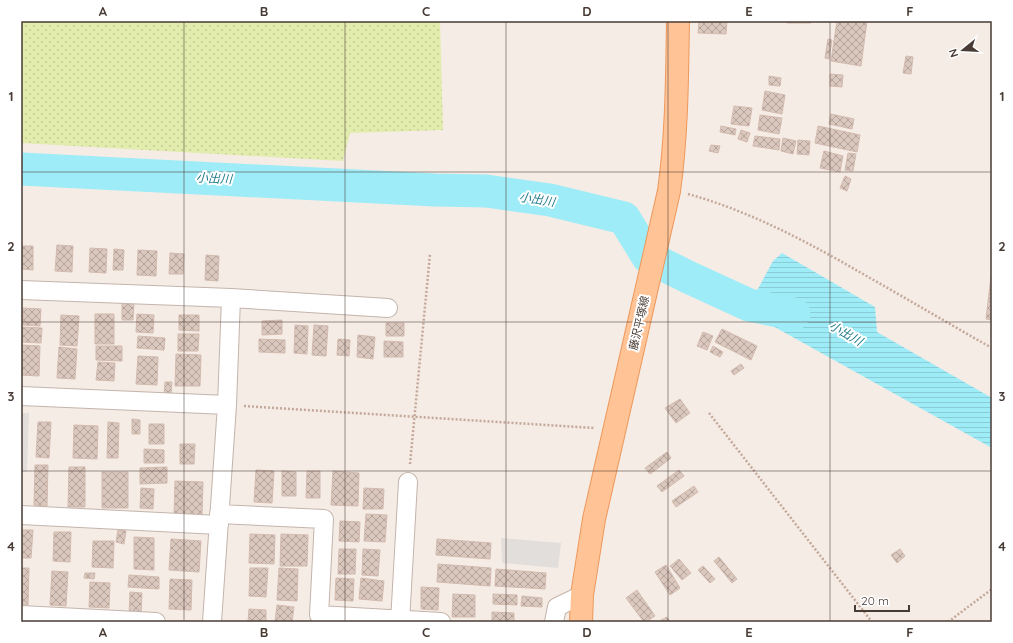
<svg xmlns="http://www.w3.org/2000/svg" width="1013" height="643" font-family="Quicksand,'Noto Sans JP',sans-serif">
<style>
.grass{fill:url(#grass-dots)}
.parking{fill:#e2dedc}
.water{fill:url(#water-rules)}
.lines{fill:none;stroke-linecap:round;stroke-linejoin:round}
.river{stroke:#9eecf7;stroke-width:33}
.building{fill:url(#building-cross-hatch);stroke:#d3baad}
.minor-casing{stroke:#c4b4ab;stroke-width:20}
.major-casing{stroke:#ee985b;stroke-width:24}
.path{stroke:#c4a898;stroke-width:2.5;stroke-dasharray:2 2;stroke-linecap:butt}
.minor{stroke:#fff;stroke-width:18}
.major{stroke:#ffc395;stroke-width:22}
.grid{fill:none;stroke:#483b35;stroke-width:1;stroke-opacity:0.55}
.labels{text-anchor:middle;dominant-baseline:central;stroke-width:4;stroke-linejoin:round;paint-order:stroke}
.street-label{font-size:11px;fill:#483b35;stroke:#fff}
.water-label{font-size:12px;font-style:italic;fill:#1e7b8a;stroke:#fff}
.neatline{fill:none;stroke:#483b35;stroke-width:1.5}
.grid-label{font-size:13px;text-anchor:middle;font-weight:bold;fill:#483b35}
</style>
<defs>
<pattern id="grass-dots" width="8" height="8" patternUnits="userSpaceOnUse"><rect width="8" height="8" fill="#e2ecac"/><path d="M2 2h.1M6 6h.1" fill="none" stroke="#c3cb95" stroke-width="1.8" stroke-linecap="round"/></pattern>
<pattern id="water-rules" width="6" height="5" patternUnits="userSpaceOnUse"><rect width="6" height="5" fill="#9eecf7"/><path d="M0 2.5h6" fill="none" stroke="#8acbd4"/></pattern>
<pattern id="building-cross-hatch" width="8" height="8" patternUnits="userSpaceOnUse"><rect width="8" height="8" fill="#dac7be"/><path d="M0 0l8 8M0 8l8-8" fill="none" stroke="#b3a39b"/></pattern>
</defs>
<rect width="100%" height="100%" fill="#f5ece6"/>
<path class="grass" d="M21,21H440L443,130L350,133L343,161L21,143Z"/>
<path class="parking" d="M21,413H29L27,472H21Z
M501,538L561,543L558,568L502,563Z"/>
<path class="water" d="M782,253L875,307L877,332L992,398V448L760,319L746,311L773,261Z"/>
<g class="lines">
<path class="river" d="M21,169L435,190L486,191L550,200L624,218L648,257L688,277L749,305L794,314"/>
</g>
<path class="building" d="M699,21H727L726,34L698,33Z
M787,21H811V23H787Z
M837,21H867L861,66L831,61Z
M828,39L832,40L829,59L825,58Z
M906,56L913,57L911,74L903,73Z
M830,74L843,75L842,87L830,86Z
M769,76L781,78L780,86L769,85Z
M765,91L785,95L782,114L762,110Z
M734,106L752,108L749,126L731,124Z
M831,114L854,119L852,129L829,124Z
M760,115L782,118L779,134L758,130Z
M721,126L736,129L735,135L720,132Z
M818,126L860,135L857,152L815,143Z
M741,130L750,133L747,142L738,139Z
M755,136L780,139L779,150L753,146Z
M783,138L796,141L793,154L781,151Z
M798,140L810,141L809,155L797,154Z
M711,145L720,146L718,153L709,151Z
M824,151L843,156L840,172L820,168Z
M848,153L856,154L853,171L845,170Z
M845,176L851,179L847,191L840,188Z
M57,245L73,246L72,272L55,271Z
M21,246H33V270L21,269Z
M90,248L107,249L106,273L89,272Z
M114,249L124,250L123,270H113Z
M138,250L157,251L156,276L137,275Z
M170,253L184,254L183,274H169Z
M206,255L219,256L218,281L205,280Z
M992,268V320L986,319Z
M122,302L134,303L133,320H122Z
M23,308L41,309L40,326L23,325Z
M95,314H114V344H95Z
M137,314L154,315L153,333L136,332Z
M61,315L79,316L77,346L60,345Z
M179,315H199V331L179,330Z
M282,320V334L262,335V321Z
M386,323H404V336H386Z
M295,325L308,326L307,354L294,353Z
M314,325L328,326L326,356L312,355Z
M21,327L42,328L41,343L21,342Z
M722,329L757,346L751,360L715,342Z
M703,332L713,336L707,350L697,346Z
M178,334H199L198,351H178Z
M358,335L375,337L373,359L357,357Z
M138,336L165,338L164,350L137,348Z
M259,339L285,340V353L259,352Z
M338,339L350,340L349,356L337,355Z
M384,341L403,342V357H384Z
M21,345L40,346L39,376L21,375Z
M96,346H122V361L96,360Z
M713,346L723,352L720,357L710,352Z
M59,347L77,349L75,379L57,378Z
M176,354L201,355L200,386H175Z
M138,356L158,357L157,385L136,384Z
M98,362L115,363L114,381L96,380Z
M741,364L744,368L734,375L731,371Z
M165,382H172L171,395L164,394Z
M680,399L690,413L676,423L665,408Z
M132,419L140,420V434H132Z
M38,422H51L49,458L36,457Z
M108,422L119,423L118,458H107Z
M149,424H164V444H149Z
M74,425L98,426L97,459L73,458Z
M180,444H195L194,464H180Z
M144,449L164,450V463H144Z
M667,452L671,458L650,474L645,468Z
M35,465H48L47,506L34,505Z
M69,467H85V507H68Z
M167,467V483L140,484V468Z
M256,470L274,471L272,503L254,502Z
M679,470L684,476L662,492L657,486Z
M282,471L296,472V496H282Z
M307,471H320V498H306Z
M333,471L359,473L358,506L331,505Z
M102,472H128V508H102Z
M175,481L203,482L202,515L174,514Z
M694,486L698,492L676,507L672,501Z
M141,488L154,489L153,509L140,508Z
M364,488L384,489L383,509H363Z
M366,514L387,515L385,542L364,541Z
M340,521L360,522L359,542L339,541Z
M21,530H33L31,558H21Z
M118,530L126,531L124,544L116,542Z
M54,532H71L70,562L53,561Z
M250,534L275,535L274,564L249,563Z
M281,534L308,535L307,566H280Z
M134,537L154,538V570L134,569Z
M171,539L201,541L199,572L169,570Z
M437,539L491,543L490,559L436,555Z
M93,541H114L113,568L92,567Z
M339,549H356L355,574H338Z
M363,549L380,550L378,576L362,575Z
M900,549L905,556L897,563L891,555Z
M719,557L737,579L732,583L714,561Z
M679,559L691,573L682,580L670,566Z
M438,564L491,568L490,586L437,582Z
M666,565L680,588L670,595L655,572Z
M703,566L715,579L710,583L698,570Z
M21,568H29L28,605H21Z
M250,568H268L266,597L249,596Z
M279,568L298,569L297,601L277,600Z
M496,569L546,573L545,589L495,586Z
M52,571L68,572L66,606L50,605Z
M85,573H95L94,579L84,578Z
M129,575L159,577V589L128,587Z
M336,578L354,579L353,601L335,600Z
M361,578L384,581L382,601L359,599Z
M170,579L192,580L191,610L169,609Z
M90,582L110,583L109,608L89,607Z
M421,587L439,588L438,610L421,609Z
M637,590L655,616L646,622H644L626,598Z
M130,592L142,593L141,615H129Z
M453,594L475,595V617H452Z
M493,594L517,595V605L493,604Z
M522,596L542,598V607L521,606Z
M277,605L294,607L292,622H275Z
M249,609L266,610V622H248Z
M492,612L514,613V622H492Z
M667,617L670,622H662L661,620Z"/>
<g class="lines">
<defs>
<path id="minor" d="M21,290L231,298L388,308
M21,396L227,405L212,622
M227,405L231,298
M219,514L324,519L319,615L441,622
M21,515L219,525
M21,615L156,622
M400,622L408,482
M554,622L557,607L582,595"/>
<path id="major" d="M581,622L582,595L594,519L669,191C677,134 677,78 678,21"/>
</defs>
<use href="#minor" class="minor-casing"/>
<use href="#major" class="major-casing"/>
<path class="path" d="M688,194C753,212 813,245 870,278C911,301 951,325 992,348
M244,406L594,428
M709,413L872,622
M410,464L430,254
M948,622L992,589"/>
<use href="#minor" class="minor"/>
<use href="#major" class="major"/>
</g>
<path class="grid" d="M184,21V622M345,21V622M506,21V622M668,21V622M830,21V622M21,172H992M21,322H992M21,471H992"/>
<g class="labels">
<g class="street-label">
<text transform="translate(639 323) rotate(-77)">藤沢平塚線</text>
</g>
<g class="water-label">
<text transform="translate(214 178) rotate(3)">小出川</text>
<text transform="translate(537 199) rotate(9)">小出川</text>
<text transform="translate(846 333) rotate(30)">小出川</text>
</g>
</g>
<rect width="1013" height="643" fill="none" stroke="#ffffff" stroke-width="44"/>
<g transform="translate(963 50) rotate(252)" stroke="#ffffff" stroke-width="3" paint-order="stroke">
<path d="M0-3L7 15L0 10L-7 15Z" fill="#483b35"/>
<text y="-6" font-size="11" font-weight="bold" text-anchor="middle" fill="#483b35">N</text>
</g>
<path d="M855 605v6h54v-6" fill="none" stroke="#483b35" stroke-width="2"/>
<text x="861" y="605" font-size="12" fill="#483b35" stroke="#ffffff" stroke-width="3" paint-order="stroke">20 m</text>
<rect x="22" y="22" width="969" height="599" class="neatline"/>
<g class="grid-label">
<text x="103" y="16">A</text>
<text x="264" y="16">B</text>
<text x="426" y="16">C</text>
<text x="587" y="16">D</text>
<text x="749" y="16">E</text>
<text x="910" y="16">F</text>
<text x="11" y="101">1</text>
<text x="1002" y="101">1</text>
<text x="11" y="251">2</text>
<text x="1002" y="251">2</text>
<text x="11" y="401">3</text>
<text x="1002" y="401">3</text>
<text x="11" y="551">4</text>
<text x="1002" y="551">4</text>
<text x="103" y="637">A</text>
<text x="264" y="637">B</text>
<text x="426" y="637">C</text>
<text x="587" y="637">D</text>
<text x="749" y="637">E</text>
<text x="910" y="637">F</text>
</g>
</svg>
